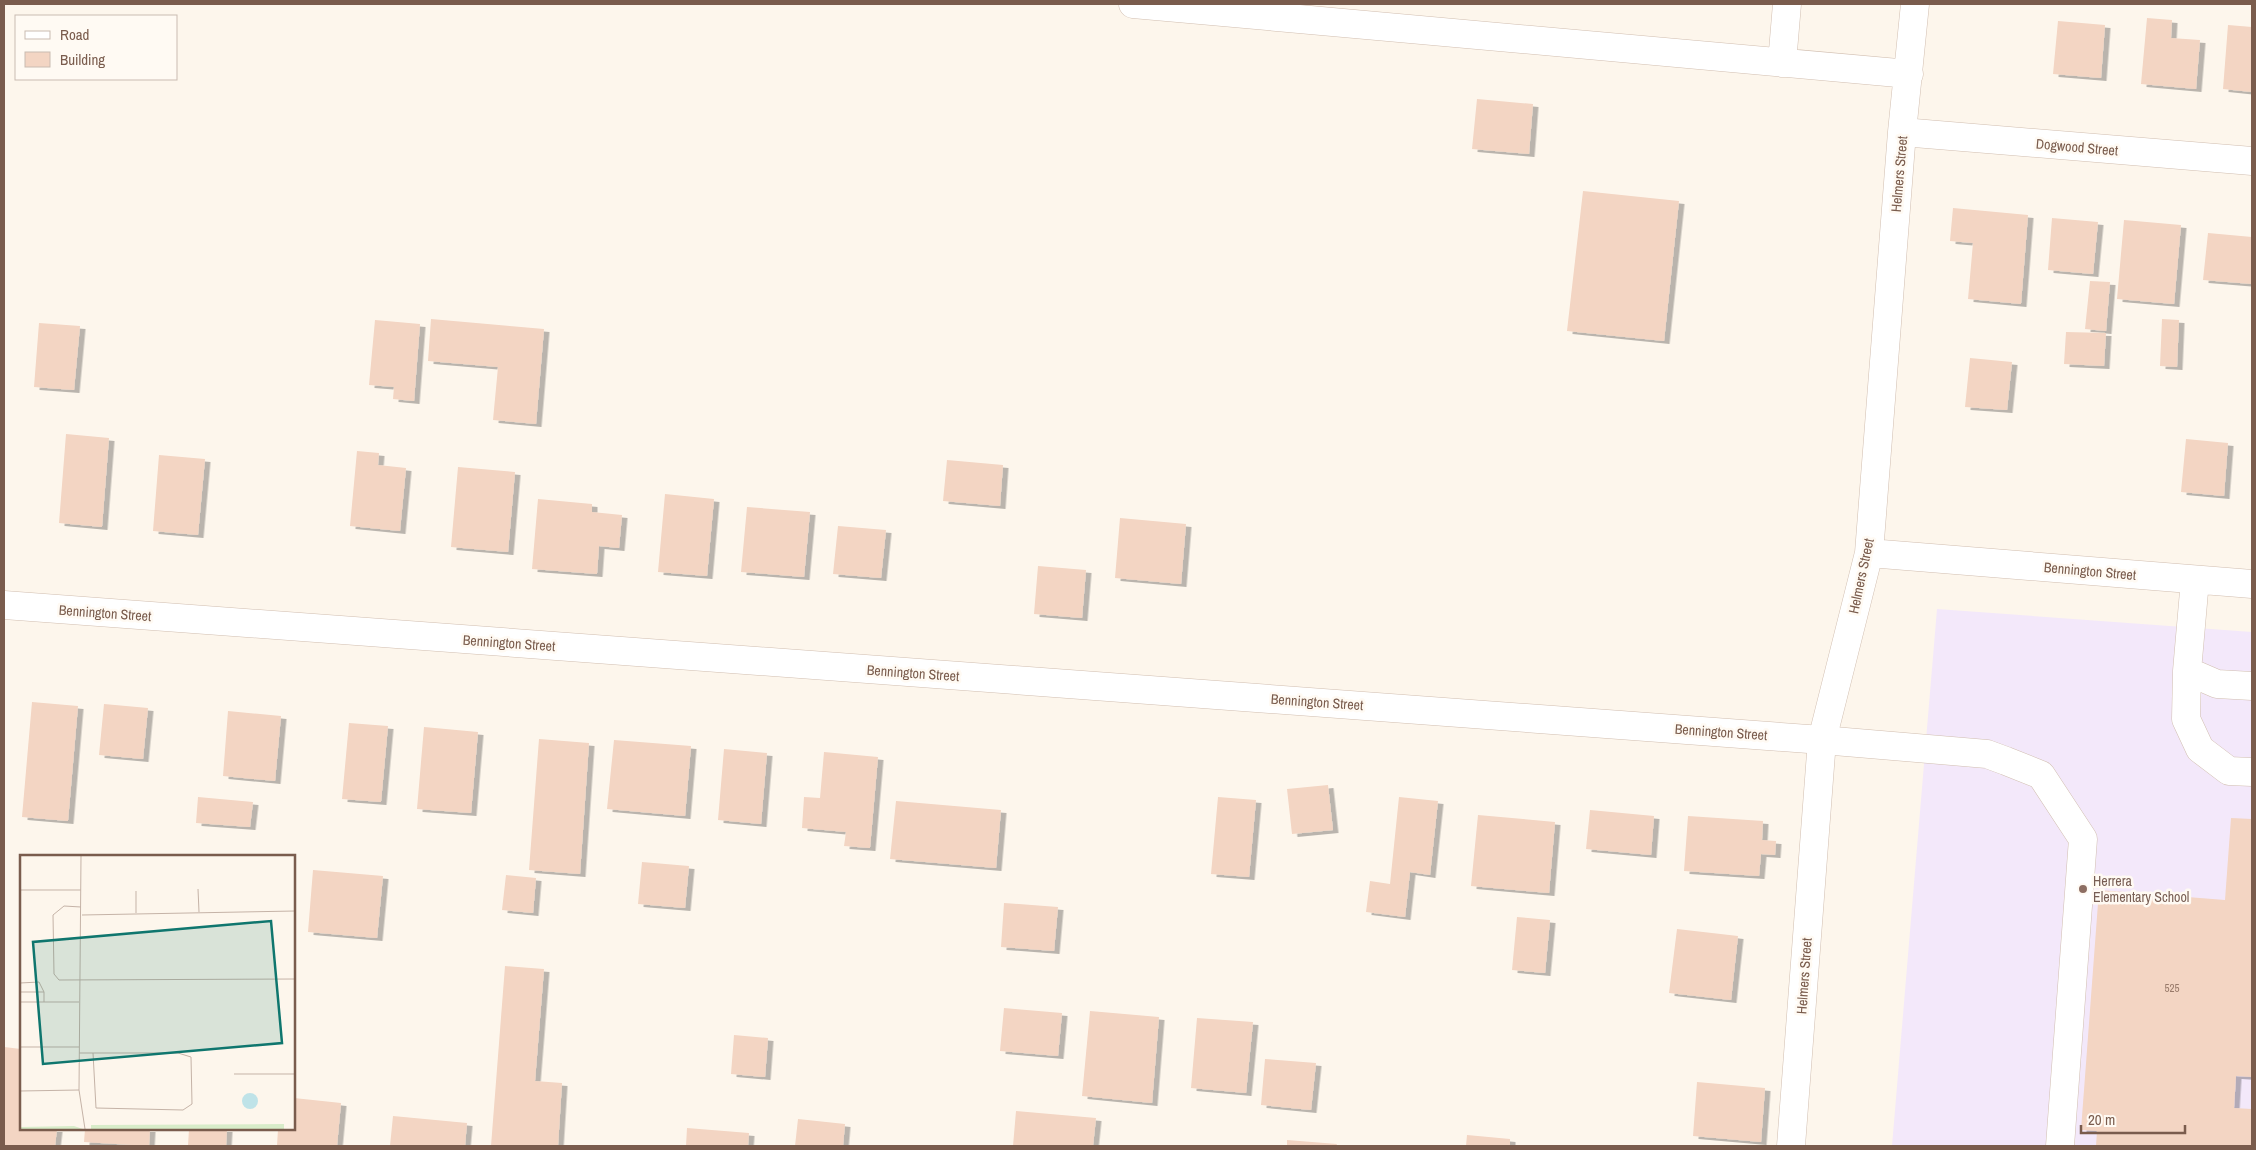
<svg xmlns="http://www.w3.org/2000/svg" width="2256" height="1150" font-family="'Archivo Narrow',sans-serif">
<style>
.education{fill:#f3e8fa}
.building{fill:#f3d5c3;filter:url(#shadow)}
.lines{fill:none;stroke-linecap:round;stroke-linejoin:round}
.minor-casing{stroke:#d1beb0;stroke-width:29}
.minor{stroke:#fff;stroke-width:28}
.education-dot{fill:#8d6e63;stroke:#fffaf3;stroke-width:2}
.labels{text-anchor:middle;dominant-baseline:central;stroke-width:5;stroke-linejoin:round;paint-order:stroke}
.number-label{font-size:11px;fill:#987a6a}
.street-label{font-size:14px;fill:#7a5c4d;stroke:#fffaf3}
.education-label{font-size:14px;fill:#785e54;stroke:#fffaf3;text-anchor:start}
.inset-road{fill:none;stroke:#c5b3a7;stroke-width:1}
.view{fill:#0f766e;fill-opacity:0.15;stroke:#0f766e;stroke-width:2.5}
.inset-edge{fill:none;stroke:#7a5c4d;stroke-width:2.5}
</style>
<defs>
<filter id="shadow"><feDropShadow dx="5.5" dy="3" stdDeviation="0" flood-color="#0004"/></filter>
</defs>
<rect width="100%" height="100%" fill="#fdf6ec"/>
<path class="education" d="M1937,609L2252,632V1146H1892Z"/>
<path class="building" d="M2147,18L2172,20L2171,38L2200,40L2196,89L2141,84Z
M2058,21L2105,25L2101,78L2053,74Z
M2228,25L2252,27V92L2223,89Z
M1477,99L1533,104L1529,154L1472,149Z
M1583,191L1679,201L1664,341L1567,331Z
M1953,208L2028,215L2021,304L1968,299L1973,243L1950,241Z
M2052,218L2098,222L2093,274L2048,270Z
M2124,220L2181,225L2174,304L2117,299Z
M2208,233L2252,237V284L2203,280Z
M2090,281L2110,282L2106,331L2085,329Z
M431,319L544,329L536,424L493,420L498,367L428,361Z
M2162,319L2179,320L2177,367L2160,366Z
M375,320L420,324L414,401L393,399L394,387L369,385Z
M39,323L80,326L74,390L34,387Z
M2066,332L2106,333L2104,366L2064,364Z
M1970,358L2012,362L2007,410L1965,407Z
M66,434L109,438L102,527L59,523Z
M2186,439L2228,443L2224,496L2181,492Z
M357,451L379,453L378,465L406,468L400,531L350,526Z
M159,455L205,459L198,535L153,531Z
M947,460L1003,465L1000,506L943,501Z
M458,467L515,472L508,552L451,547Z
M665,494L714,499L707,576L658,572Z
M538,499L592,504V512L622,515L619,548L599,546L597,574L532,569Z
M747,507L810,512L804,577L741,572Z
M1120,518L1186,524L1181,584L1115,578Z
M838,526L886,530L881,578L833,574Z
M1038,566L1086,570L1082,618L1034,614Z
M32,702L78,706L68,821L22,817Z
M104,704L148,708L143,759L99,755Z
M228,711L281,716L275,781L223,776Z
M349,723L388,726L381,802L342,799Z
M424,727L478,732L471,813L417,809Z
M539,739L589,743L580,874L529,870Z
M614,740L691,746L685,816L607,809Z
M724,749L767,753L761,824L718,820Z
M824,752L878,757L870,848L844,846L846,832L802,828L804,797L820,798Z
M1328,785L1333,830L1292,834L1287,789Z
M198,797L253,802L250,827L196,823Z
M1218,797L1256,800L1249,877L1211,874Z
M1399,797L1438,801L1430,875L1410,872L1405,917L1366,912L1370,881L1390,884Z
M896,801L1001,810L996,868L890,859Z
M1590,810L1654,816L1651,855L1586,849Z
M1478,815L1555,822L1549,893L1471,886Z
M1688,816L1763,821L1762,840L1776,841L1775,855L1761,854L1759,876L1684,871Z
M2231,818L2252,819V1077L2236,1076L2234,1108L2252,1109V1146H2096L2097,1131L2081,1130L2099,890L2225,900Z
M642,862L689,866L685,908L638,904Z
M313,870L383,876L377,938L308,932Z
M506,875L536,878L533,913L502,910Z
M1004,903L1058,907L1054,951L1001,947Z
M1517,917L1550,920L1545,973L1512,970Z
M1677,929L1738,936L1731,1000L1669,993Z
M505,966L544,969L535,1081L562,1083L558,1146H491Z
M1004,1008L1062,1013L1058,1056L1000,1051Z
M1090,1011L1159,1017L1152,1103L1082,1096Z
M1197,1018L1253,1022L1246,1093L1191,1088Z
M734,1035L768,1038L765,1077L731,1074Z
M4,1047L21,1049V1129H57L55,1146H4Z
M1265,1059L1316,1063L1311,1110L1261,1105Z
M1697,1082L1765,1088L1761,1142L1693,1136Z
M294,1098L341,1103L337,1146H277L278,1129H294Z
M1016,1111L1096,1118L1093,1146H1013Z
M393,1116L467,1123L465,1146H390Z
M798,1119L845,1124L843,1146H795Z
M687,1128L749,1133L748,1146H686Z
M85,1129H150L149,1146L84,1142Z
M189,1129H227L226,1146H188Z
M1467,1135L1510,1139V1146H1466Z
M1287,1140L1337,1144L1336,1146H1287Z"/>
<g class="lines">
<defs>
<path id="minor" d="M1133,4L1909,74
M1782,63L1787,4
M1902,132L2252,161
M1869,553L2252,584
M2195,580L2187,671L2217,684L2252,686
M4,605L1822,740L1987,754L2006,761L2041,775L2083,839L2060,1146
M2187,671L2186,719L2200,749L2229,771L2252,772
M1791,1146L1822,740L1869,553L1902,132L1915,4"/>
</defs>
<use href="#minor" class="minor-casing"/>
<use href="#minor" class="minor"/>
</g>
<circle class="education-dot" cx="2083" cy="889" r="5"/>
<g class="labels">
<g class="number-label">
<text x="2172" y="988">525</text>
</g>
<g class="street-label">
<text transform="translate(2077 147) rotate(5)">Dogwood Street</text>
<text transform="translate(1899 174) rotate(-85)">Helmers Street</text>
<text transform="translate(2090 571) rotate(5)">Bennington Street</text>
<text transform="translate(1861 576) rotate(-78)">Helmers Street</text>
<text transform="translate(105 613) rotate(4)">Bennington Street</text>
<text transform="translate(509 643) rotate(4)">Bennington Street</text>
<text transform="translate(913 673) rotate(4)">Bennington Street</text>
<text transform="translate(1317 702) rotate(4)">Bennington Street</text>
<text transform="translate(1721 732) rotate(4)">Bennington Street</text>
<text transform="translate(1804 976) rotate(-86)">Helmers Street</text>
</g>
<g class="education-label">
<text x="2093" y="881">Herrera<tspan x="2093" dy="16">Elementary School</tspan></text>
</g>
</g>
<g transform="translate(20 855)">
<rect width="275" height="275" fill="#fdf6ec"/>
<path d="M264,269V274H71V270ZM54,271L63,274H0V272Z" fill="#d8ecc9"/>
<path d="M222 246a8 8 0 1 1 16 0a8 8 0 1 1-16 0Z" fill="#bfe3e8"/>
<path class="inset-road" d="M61,1L59,235L65,274M178,34L179,57M0,35H61M116,36V58M61,52L44,51L33,60L34,119L39,125L275,124M62,60L275,56M0,128L19,127L24,137M0,137H24V147M0,147H59M0,192H59M59,198H158L171,202L172,249L163,255L76,253L73,198M214,219H275M0,236L59,235"/>
<path class="view" d="M251,66L262,188L23,209L13,87Z"/>
<rect width="275" height="275" class="inset-edge"/>
</g>
<rect width="2256" height="1150" fill="none" stroke="#7a5c4d" stroke-width="10"/>
<rect x="15" y="15" width="162" height="65" fill="#fffaf3" stroke="#cabbb1"/>
<rect x="25" y="31" width="25" height="8" fill="#ffffff" stroke="#cabbb1"/>
<text x="60" y="40" font-size="15" fill="#7a5c4d">Road</text>
<rect x="25" y="52" width="25" height="15" fill="#f3d5c3" stroke="#cabbb1"/>
<text x="60" y="65" font-size="15" fill="#7a5c4d">Building</text>
<path d="M2081 1125v8h104v-8" fill="none" stroke="#7a5c4d" stroke-width="2.5"/>
<text x="2088" y="1125" font-size="15" fill="#7a5c4d" stroke="#fffaf3" stroke-width="4" paint-order="stroke">20 m</text>
</svg>
